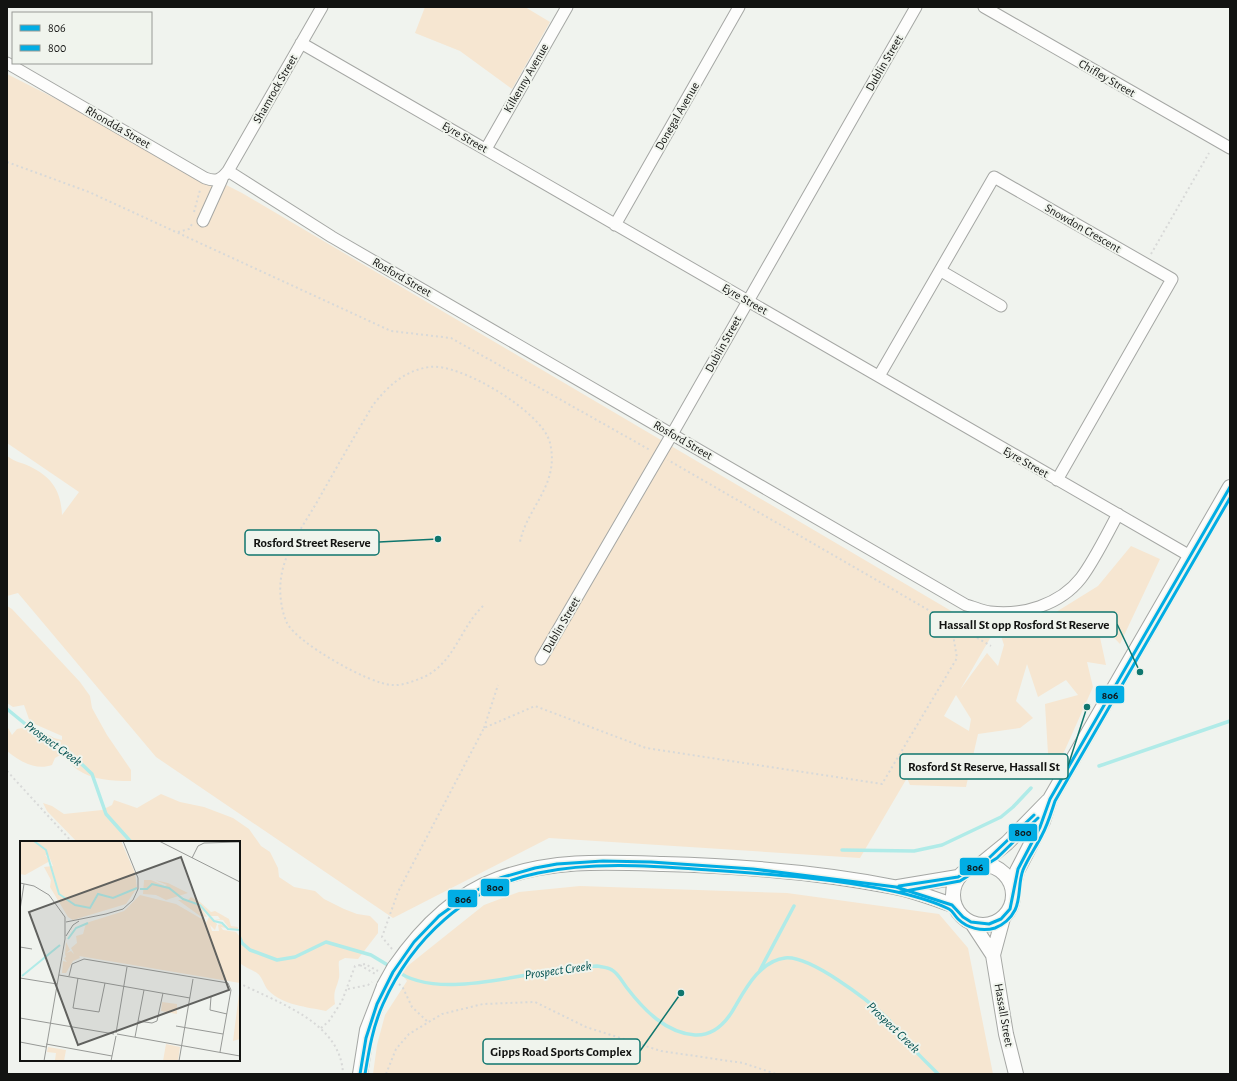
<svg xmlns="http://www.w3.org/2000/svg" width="1237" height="1081" font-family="'Alegreya Sans',sans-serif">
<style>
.green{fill:#f6e6d1;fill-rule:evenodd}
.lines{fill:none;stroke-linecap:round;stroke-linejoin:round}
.stream{stroke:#b0ebe8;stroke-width:3.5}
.minor-casing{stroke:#a5a7a4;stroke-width:13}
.major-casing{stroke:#a5a7a4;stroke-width:16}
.path{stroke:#d8d9d8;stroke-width:2;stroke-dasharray:2 3;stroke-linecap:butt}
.minor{stroke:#fdfdfc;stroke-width:11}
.major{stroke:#fdfdfc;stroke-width:14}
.major-bridge-casing{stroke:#a5a7a4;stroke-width:16;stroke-linecap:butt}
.major-bridge{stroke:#fdfdfc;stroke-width:14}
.bus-1-casing{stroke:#f0f4ed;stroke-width:6}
.bus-2-casing{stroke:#f0f4ed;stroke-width:6}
.bus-1{stroke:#01ade4;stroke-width:3}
.bus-2{stroke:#01ade4;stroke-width:3}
.labels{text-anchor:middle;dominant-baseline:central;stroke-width:4;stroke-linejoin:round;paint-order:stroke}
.street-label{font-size:12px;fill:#121311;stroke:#f0f4ed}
.water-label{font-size:13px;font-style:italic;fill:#00504f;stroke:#f0f4ed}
.inset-river{fill:none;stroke:#b0ebe8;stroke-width:2}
.inset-road{fill:none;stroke:#979996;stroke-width:1}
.view{fill:#60615e;fill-opacity:0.15;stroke:#60615e;stroke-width:2}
.inset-edge{fill:none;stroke:#121311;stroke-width:2}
.leader{fill:none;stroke:#0f766e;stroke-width:1.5}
.callout-dot{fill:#0f766e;stroke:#f0f4ed;stroke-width:1.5}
.callout{fill:#f0f4ed;stroke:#0f766e;stroke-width:1.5}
.callout-label{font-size:13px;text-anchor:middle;font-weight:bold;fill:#121311}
.line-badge{stroke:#f0f4ed;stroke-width:1.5}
.pale-badge-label{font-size:11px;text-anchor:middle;font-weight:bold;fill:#111}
</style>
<rect width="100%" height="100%" fill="#f0f3ee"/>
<path class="green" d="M425,7H525L550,22L512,89L460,51L415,33Z
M7,74L242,193L992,635L960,690L987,653L998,666L1004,645L995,618L1048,617L1098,586L1131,546L1160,559L1120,644L1096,619L1106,665L1087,662L1093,687L1064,752L1049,770L1045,704L1078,695L1066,680L1038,697L1027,664L1016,701L1033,718L1020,728L978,734L966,787L910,785L907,778L860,858L549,838L393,918L156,757L18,593L7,596V456C17,463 21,462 29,466C52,477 61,491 62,515L79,492L7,443ZM956,695L971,719L969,731L944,716Z
M7,606L12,609L80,682L90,696L92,708L107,735L131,770V781C114,781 92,780 78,770C71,766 69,758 62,754L55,758L52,765C36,771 19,761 7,751V726L12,735L17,729L33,726L54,738L62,740V736L30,722L24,705L13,707L7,703Z
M161,794L180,802L204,807L233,818L249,829L261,846L270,852L278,868L279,877L294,887L315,891L324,899L344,909L357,914L370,916L378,924V933L358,959L345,958L339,961C338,967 340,972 339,978C336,990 333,991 335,1004L326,1011C307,1007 283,1005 269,991C264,987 263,977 257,973C251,969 245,968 239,962V842H77L47,811L43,803L52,806L64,814L102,810L112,805L114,800L137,808Z
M580,886L787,893L939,914L968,948L993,1074H373L377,1045L385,1015L407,981L400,972L484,905L519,892Z"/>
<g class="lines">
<path class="stream" d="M7,709L46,741L70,753L92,774L106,814L131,842
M1099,766L1230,721
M842,850L914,851L942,845L1001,817L1013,807L1031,788
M239,936L242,943L250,950L277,960L295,957L326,942L371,955L391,967
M396,970C430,998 504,978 545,972C563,969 580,968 597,966C602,967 608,967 612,970C618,973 623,983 627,988C644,1010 666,1033 695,1035C715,1036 728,1020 736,1005C747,986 761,961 785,958C810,955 869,1001 887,1018C896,1028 904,1039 913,1048C921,1058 930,1065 938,1074
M760,970L794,906"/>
<defs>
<path id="minor" d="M984,7L1230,148
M301,43L1190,556
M7,63L205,178C216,182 221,180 228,171L322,7
M486,149L567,7
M228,171L332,237L966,605C974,607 982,611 990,612C1022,616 1060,605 1081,578C1094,561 1107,534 1118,514
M203,221L222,179
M615,225L739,7
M941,271L1001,306
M879,376L994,177L1172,279L1057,480
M541,659L675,429L916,7"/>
<path id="major" d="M953 895a30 30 0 1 1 60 0a30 30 0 1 1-60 0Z
M980,865L1007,843L1048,801
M898,887L958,877
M1013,890L1017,871L1043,821L1050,799L1230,487
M972,923L993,955L1006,1034L1016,1074
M993,955L1003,918
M394,968C420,930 454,895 498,879C552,859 606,862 663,864C740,866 818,872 894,887C915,891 935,899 955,906
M360,1074L367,1030L384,986"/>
</defs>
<use href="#minor" class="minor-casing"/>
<use href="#major" class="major-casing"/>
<path class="path" d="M7,162L89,192L391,331L451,338L650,450
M194,212L200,190
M178,232L189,229L192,224
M1151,254L1209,153
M483,606C460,628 455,662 424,677C414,681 402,686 392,685C369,684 297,643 287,623C281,610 279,592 281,578C285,550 303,526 317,502C335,470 354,437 373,405C388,386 404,371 429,367C459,362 543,412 550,443C560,485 527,507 520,542
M951,623L991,646
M484,728L498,685
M7,771L72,842
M392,949L382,937L398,892L484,728L535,706L646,748L882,784L957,658L951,623L668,460
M360,965L377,975
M239,983C278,1003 341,1022 343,1074
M399,984L403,988L412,1007L428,1022
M348,989L368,985L372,982
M321,1028L329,1021L342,1001L355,966L365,964L378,971
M386,1074L396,1049L409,1034L442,1014L483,1004L535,1002L586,1027L661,1051L743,1063L776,1074"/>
<use href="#minor" class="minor"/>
<use href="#major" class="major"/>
<defs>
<path id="major-bridge" d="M384,986L394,968"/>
</defs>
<use href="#major-bridge" class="major-bridge-casing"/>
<use href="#major-bridge" class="major-bridge"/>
<defs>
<path id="bus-1" d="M899,886L958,877L989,858L1034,815
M360,1074L366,1038L377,1004L393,972L414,942L439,916L468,895L500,878L535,868L557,864L603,861L651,862L753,869L896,887L952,905L963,917L971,922L989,924L1001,919L1010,909L1018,869L1040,827L1050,799L1230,487"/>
<path id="bus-2" d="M900,892L960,881L997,858L1038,818
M365,1074C369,1050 373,1026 383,1004C412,939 467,887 538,873C594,861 653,866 709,870C770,874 838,879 897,892C914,896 933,901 949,909C953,911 954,915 958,919C967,928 982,932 995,928C1003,925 1011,918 1015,910C1021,898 1018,883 1023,870C1028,858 1036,847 1042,835C1048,824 1051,813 1055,801L1230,498"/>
</defs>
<use href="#bus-1" class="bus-1-casing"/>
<use href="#bus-2" class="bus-2-casing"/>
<use href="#bus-1" class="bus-1"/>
<use href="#bus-2" class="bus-2"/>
</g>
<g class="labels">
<g class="street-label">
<text transform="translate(884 63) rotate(-60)">Dublin Street</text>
<text transform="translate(526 78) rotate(-60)">Kilkenny Avenue</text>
<text transform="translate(1107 78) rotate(30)">Chifley Street</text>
<text transform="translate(275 89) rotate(-60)">Shamrock Street</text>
<text transform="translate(677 116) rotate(-60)">Donegal Avenue</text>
<text transform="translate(118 127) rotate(30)">Rhondda Street</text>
<text transform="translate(465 137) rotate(30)">Eyre Street</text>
<text transform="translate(1083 228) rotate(30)">Snowdon Crescent</text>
<text transform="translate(402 277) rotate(30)">Rosford Street</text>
<text transform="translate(745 299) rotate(30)">Eyre Street</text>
<text transform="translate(723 344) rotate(-61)">Dublin Street</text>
<text transform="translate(683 440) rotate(30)">Rosford Street</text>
<text transform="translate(1026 462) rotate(30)">Eyre Street</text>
<text transform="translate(561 625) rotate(-60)">Dublin Street</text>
<text transform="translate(1004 1015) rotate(80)">Hassall Street</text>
</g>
<g class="water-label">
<text transform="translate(53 744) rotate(36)">Prospect Creek</text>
<text transform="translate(558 971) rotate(-8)">Prospect Creek</text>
<text transform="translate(893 1028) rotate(44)">Prospect Creek</text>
</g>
</g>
<g transform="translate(20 841)">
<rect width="220" height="220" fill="#f0f3ee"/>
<path d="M0,0H101L115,32L117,47L106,63L53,79L48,76L30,46L31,39L24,26L33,25L29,15L25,14L30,20L5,34L0,33ZM124,39H131L145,45L147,44L135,39L148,42L168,52L146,59L136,54L123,53ZM120,54L156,63L180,77L184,76L186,82L189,76L197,83L195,89L190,84L192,90H199L198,84L201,83L206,87L201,86L203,89L216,91L220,96V142L59,115L58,112L60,117L53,120L46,132H42L43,120L47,121L44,117L46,116L45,113L46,101L50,109L46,112L51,110L54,113L51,107L57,102L56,95L63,93L66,82L104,70ZM171,56L180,61L191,71L195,70L209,78L211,85L218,86V90L209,87L203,79L193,78H200L198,75H190L182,68L187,76L180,75L158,59H168ZM220,147V198L213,200L219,153ZM142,161L157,163V173L141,170ZM146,203L160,206L158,220H143ZM28,206L46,209L44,220L35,219L36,212L27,211Z" fill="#f6e6d1"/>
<path class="inset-river" d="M14,0L26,9L39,53L55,64L70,67L78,53L93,57L117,47M120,48H127L132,43L149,47L163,58L180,64L194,80L202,82L208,88L220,89M48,98L56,87L68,82M2,135L40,104"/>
<path class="inset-road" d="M139,0L220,41M172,17L178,5L184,2L220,1M0,42L14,45L29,54L45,76V98L24,220M0,69L4,43M46,81L86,73L103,68L113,59L118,48V37L103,0M46,95L53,84L59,80M0,106L12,108M39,134L170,157M49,135L52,123L64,118L208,142L211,149L200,211M0,137L37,143M58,137L53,167L79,171L85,142M191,156L190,169L207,173M0,177L94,193M118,180L132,182L137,180L143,152M156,185L203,193M96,192L107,126M97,193L220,215M115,196L124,149M0,201L26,206M26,203L92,215M91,220L96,195M159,220L173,138"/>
<path class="view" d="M161,16L209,149L58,204L9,71Z"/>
<rect width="220" height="220" class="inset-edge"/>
</g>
<path class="leader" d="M438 539L379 542M1140 672L1117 624M1087 707L1068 766M681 993L640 1051"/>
<g class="callout-dot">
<circle cx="438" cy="539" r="4"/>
<circle cx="1140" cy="672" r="4"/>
<circle cx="1087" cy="707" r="4"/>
<circle cx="681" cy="993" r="4"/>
</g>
<g class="callout">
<rect x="245" y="530" width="134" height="25" rx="4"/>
<rect x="930" y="612" width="187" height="25" rx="4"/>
<rect x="900" y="754" width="168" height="25" rx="4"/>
<rect x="483" y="1039" width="157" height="25" rx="4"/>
</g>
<g class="callout-label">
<text x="312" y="547">Rosford Street Reserve</text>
<text x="1024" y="629">Hassall St opp Rosford St Reserve</text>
<text x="984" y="771">Rosford St Reserve, Hassall St</text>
<text x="561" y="1056">Gipps Road Sports Complex</text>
</g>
<g class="line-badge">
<rect x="1095" y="685" width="30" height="19" rx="4" fill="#01ade4"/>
<rect x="1008" y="823" width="30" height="19" rx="4" fill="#01ade4"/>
<rect x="959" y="857" width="31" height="19" rx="4" fill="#01ade4"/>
<rect x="480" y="878" width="30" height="19" rx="4" fill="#01ade4"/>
<rect x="447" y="889" width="31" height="19" rx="4" fill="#01ade4"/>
</g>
<g class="pale-badge-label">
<text x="1110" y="699">806</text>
<text x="1023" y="836">800</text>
<text x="975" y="871">806</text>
<text x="495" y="891">800</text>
<text x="463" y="903">806</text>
</g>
<rect width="1237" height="1081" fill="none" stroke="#121311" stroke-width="16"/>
<rect x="12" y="12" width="140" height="52" fill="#f0f4ed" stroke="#979a95"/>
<rect x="20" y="25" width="20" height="6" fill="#01ade4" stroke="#979a95"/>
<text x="48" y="32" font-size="12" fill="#121311">806</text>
<rect x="20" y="45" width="20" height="6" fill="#01ade4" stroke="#979a95"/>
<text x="48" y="52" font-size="12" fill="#121311">800</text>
</svg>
